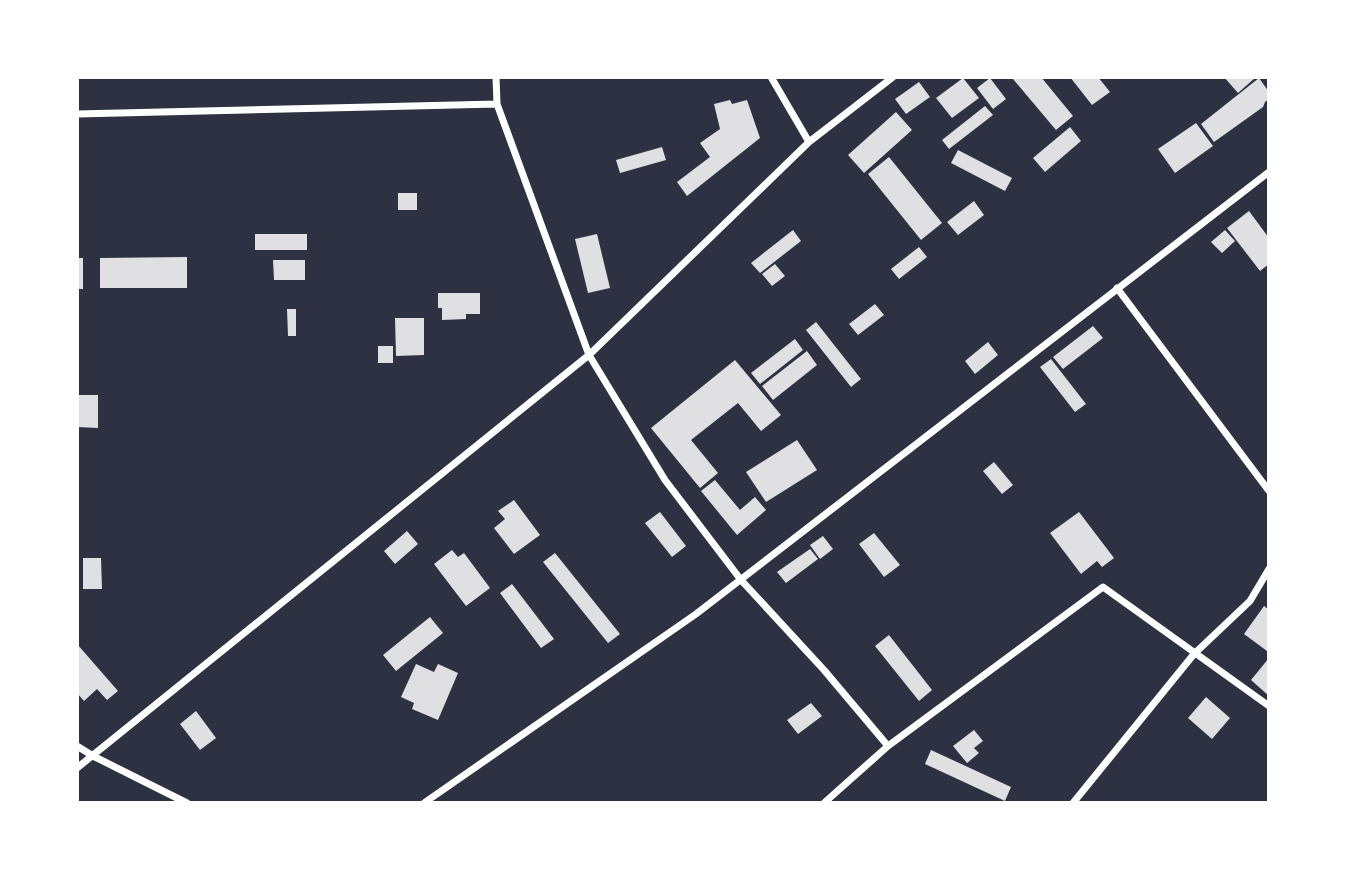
<svg xmlns="http://www.w3.org/2000/svg" width="1346" height="880" font-family="'Source Sans 3',sans-serif">
<style>
.building{fill:#e0e0e3}
.lines{fill:none;stroke-linecap:round;stroke-linejoin:round}
.minor{stroke:#fff;stroke-width:7}
</style>
<rect width="100%" height="100%" fill="#2d3142"/>
<path class="building" d="M1015,77H1041L1073,116L1056,130L1013,79Z
M1070,77H1098L1110,92L1092,105Z
M1224,77H1256L1238,93Z
M963,78L979,98L952,118L936,98Z
M990,78L1006,99L993,109L977,88Z
M1259,78L1269,92V99L1265,102L1263,107L1214,142L1201,124Z
M919,82L930,97L906,114L895,99Z
M730,100L732,104L747,100L760,138L687,196L677,182L710,157L700,143L720,129L714,104Z
M985,106L993,115L949,149L942,140Z
M896,112L912,130L864,173L848,155Z
M1196,123L1213,146L1175,173L1158,149Z
M1070,127L1081,141L1045,172L1033,158Z
M662,147L666,160L620,173L616,160Z
M958,150L1012,178L1005,191L951,163Z
M889,157L942,223L921,240L868,174Z
M398,193H417V210H398Z
M974,201L984,215L958,235L947,222Z
M1249,211L1269,238V264L1260,271L1227,228Z
M793,230L801,241L760,273L751,263Z
M1225,230L1235,241L1222,253L1211,242Z
M255,234H307V250H255Z
M597,234L610,288L588,293L575,239Z
M919,247L927,257L899,279L891,269Z
M187,257V288H100V258Z
M77,258H83V289H77Z
M273,260H305V280H274Z
M775,264L785,276L772,286L762,274Z
M438,293H480V314H466V319L442,320V308H438Z
M875,304L884,315L858,335L849,324Z
M287,309H296V336H288Z
M395,318H424V355L396,356Z
M816,322L861,379L851,387L806,330Z
M1093,326L1103,338L1063,369L1053,357Z
M795,339L803,350L760,384L751,373Z
M988,342L998,355L975,374L965,361Z
M378,346H393V363H378Z
M807,351L817,365L773,400L762,386Z
M1051,359L1086,404L1075,412L1040,367Z
M735,360L781,415L761,431L738,403L691,440L718,473L700,488L651,428Z
M77,395H98V428L77,427Z
M797,440L817,470L766,502L746,472Z
M994,462L1013,485L1002,494L983,471Z
M715,480L740,510L755,497L766,510L737,535L701,491Z
M514,500L540,535L514,554L494,528L505,519L498,511Z
M660,512L686,546L672,557L645,523Z
M1079,512L1114,558L1102,567L1097,561L1081,574L1050,533Z
M407,531L418,544L395,564L384,551Z
M874,533L900,565L884,577L859,544Z
M823,536L833,549L820,559L810,545Z
M810,549L818,559L786,583L777,572Z
M452,550L458,557L464,553L490,588L466,606L434,564Z
M555,553L620,634L608,643L543,562Z
M83,558H101L102,589H83Z
M512,584L554,639L541,648L500,593Z
M1264,606L1269,610L1267,651L1244,634Z
M430,617L443,633L396,671L383,655Z
M889,635L932,690L919,701L875,646Z
M77,644L118,691L107,700L97,689L84,701L77,693Z
M1269,658V696L1251,680Z
M416,664L434,672L438,664L458,673L438,720L412,709L414,703L401,697Z
M1206,697L1230,718L1212,739L1188,718Z
M811,703L822,716L798,734L787,720Z
M196,711L216,738L200,750L180,724Z
M974,730L983,741L974,748L979,753L967,763L953,746Z
M931,750L1011,787L1005,801L925,764Z"/>
<g class="lines">
<path class="minor" d="M496,77L497,104L589,355L665,480L741,580L824,670L888,746
M771,77L809,142
M77,114L497,104
M1117,288L1269,491
M77,746L93,756L187,803
M77,768L589,355L809,142L893,77
M424,803L696,614L1269,172
M824,803L888,746L1103,587L1269,706
M1073,803L1194,654L1250,601L1269,569"/>
</g>
<rect width="1346" height="880" fill="none" stroke="#ffffff" stroke-width="158"/>
</svg>
